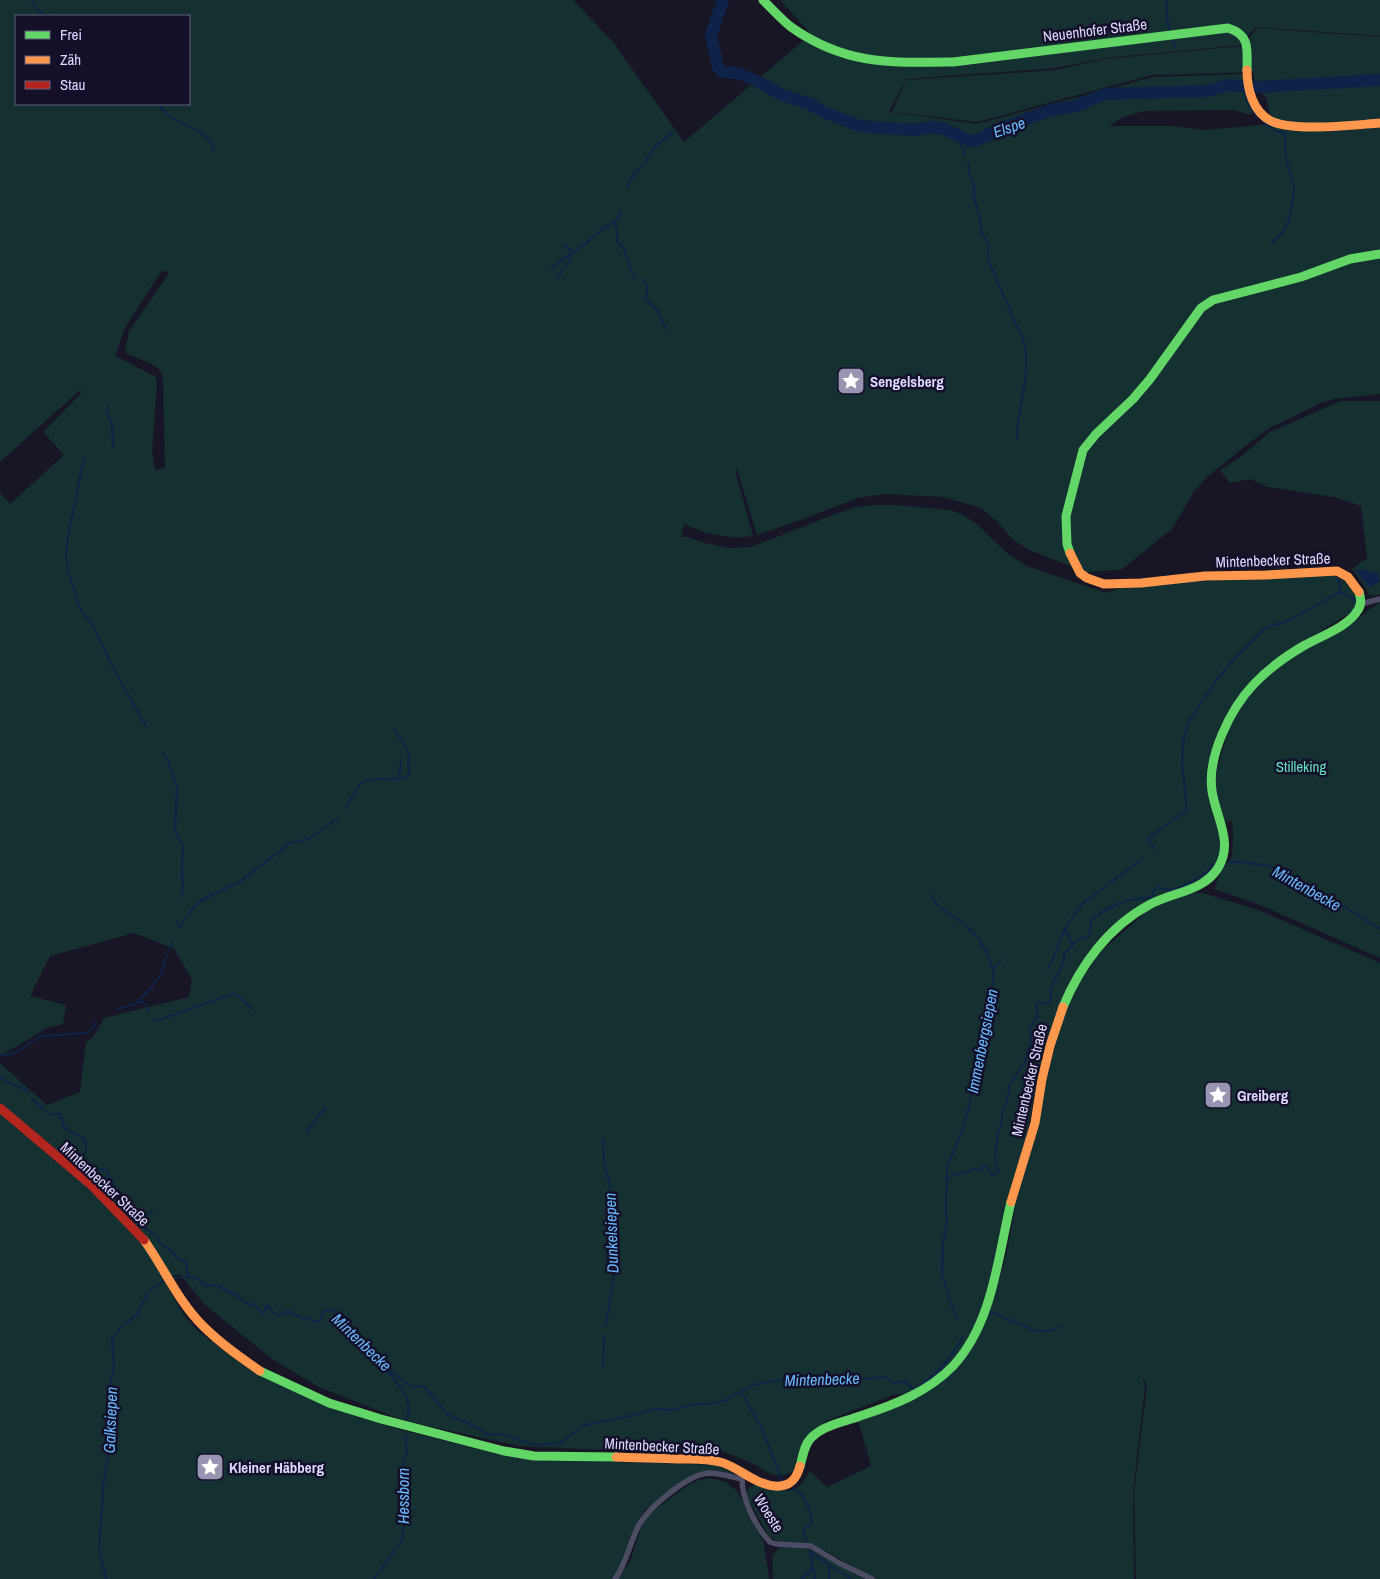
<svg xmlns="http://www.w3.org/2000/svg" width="1380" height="1579" font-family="'Archivo Narrow',sans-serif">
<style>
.green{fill:#143031;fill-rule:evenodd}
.water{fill:#0e2349}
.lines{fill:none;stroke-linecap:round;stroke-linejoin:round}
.stream{stroke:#0e2349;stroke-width:2}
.river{stroke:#0e2349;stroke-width:12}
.street{stroke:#4d4c65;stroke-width:5.5}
.fast{stroke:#63d668;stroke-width:9}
.slow{stroke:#ff974d;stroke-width:9}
.jam{stroke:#b3261e;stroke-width:9}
.labels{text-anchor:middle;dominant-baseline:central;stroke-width:5;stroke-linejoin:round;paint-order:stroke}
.street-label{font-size:15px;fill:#ddd9ff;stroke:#15102a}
.poi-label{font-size:15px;font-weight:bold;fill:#ddd9ff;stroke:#15102a;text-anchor:start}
.park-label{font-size:15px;fill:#63e1c1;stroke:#15102a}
.water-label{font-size:16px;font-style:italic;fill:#67b9ff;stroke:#15102a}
</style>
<rect width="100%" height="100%" fill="#181624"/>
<path class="green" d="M0,0H573L613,42L684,142L811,34L780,0H1380V36L1256,27L1245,39L1242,45L1105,58L1055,68L906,79L889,112L977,124L1153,77L1244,74L1257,111L1249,115L1235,110L1143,111L1121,118L1109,126H1173L1203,130L1273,124L1266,98L1256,88L1253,72L1152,75L977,122L892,112L906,80L1056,70L1105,59L1243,46L1257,28L1380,37V394L1334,399L1321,403L1266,430L1208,476L1195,490L1172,529L1121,570L1086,572L1029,550L1012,539L999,523L981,508L943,497L884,494L858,498L798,521L757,535L737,469L735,470L753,536L736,538L706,533L684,524L681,537H688L705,543L729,548L751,547L838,513L856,507L875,505H895L950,510L964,515L978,525L1009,555L1027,566L1106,593L1121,588L1214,580L1328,575C1339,577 1355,583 1357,597C1358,601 1356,606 1355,610L1304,641L1281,657L1237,702L1209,777V798L1221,834V850L1217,866L1211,874L1128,916L1075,976L1039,1076L1025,1142L981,1315L957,1357L937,1378L914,1393L893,1395L826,1421L805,1441L796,1460L794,1471C776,1481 769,1472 753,1464C743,1459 733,1455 723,1452L627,1451L519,1446L411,1422L392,1416L319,1387L272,1359L204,1304L180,1274L163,1278L184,1316L199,1332L257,1375L346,1413L398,1429L501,1455L535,1459L717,1465L738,1476L708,1472L680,1484L644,1511L636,1526L623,1564L613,1579H0V1063L47,1105L80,1092L86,1042L94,1036L104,1018L189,997L192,980L174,949L134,933L50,956L30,996L66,1005L63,1024L47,1028L0,1056V493L10,504L64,455L43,432L82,392L80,390L0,462ZM16,16H189V104H16ZM162,270L169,273L129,331L125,353L150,363L161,371L163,381L165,468L155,470L152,452L157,383L156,377L115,356L125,328Z
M1341,401H1380V594L1374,596L1369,595L1364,585L1352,569L1367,558L1361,506L1334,497L1268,487L1251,479L1230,483L1220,470L1239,458L1270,432Z
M1380,602V958L1258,904L1214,889L1222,869L1232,857L1233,838L1232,820L1226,823L1218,807L1215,784L1217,770L1228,731L1240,705L1267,676L1290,658L1357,619Z
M1191,893H1203L1261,911L1380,963V1579H1136L1134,1492L1147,1387L1144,1379L1143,1380L1145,1387L1133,1492L1134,1579H875L818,1547L777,1541L769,1536L746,1496L749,1487L756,1485L789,1491C800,1489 804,1480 810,1471L827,1487L871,1466L858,1420L914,1398L974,1339L989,1312L1006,1256L1019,1186L1045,1080L1067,1006L1077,986L1101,951L1153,906Z
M710,1478L726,1482L736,1490L742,1499L764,1543L769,1579H617L630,1562L641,1528L648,1515L688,1485L699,1480Z
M785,1547L810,1549L864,1579H773L772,1556L779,1548Z"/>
<path class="water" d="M1357,570H1364L1377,573L1380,581L1370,588L1358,574Z"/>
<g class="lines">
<path class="stream" d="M31,0L37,10L48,16
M1166,0C1168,11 1166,22 1170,32
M1173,41L1175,47
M1243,86L1249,105L1256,115
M158,104C162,109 167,114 172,118C187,127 211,132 214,151
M1263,122L1275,131L1285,133V155L1294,185L1293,199L1289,220L1283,232L1272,243
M955,134L959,139L965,155
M968,163L969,172L974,185V198L980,217L981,230L989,247L988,259L1017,327C1039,358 1016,405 1017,439
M628,187C630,177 639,170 645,162C648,158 650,152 654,148C659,142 666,138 672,133
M621,212L615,222L618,243L624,249L632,273L635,278
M564,245L571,251
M551,269C561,260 572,253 583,245C596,237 600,228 615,222
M557,278L570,261L571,252
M643,280L647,287L646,299L658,311L666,329
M109,407L106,411L112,422L113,448
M85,457L82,467L68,537L66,553L68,570L79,607L93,626L112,666L146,726
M1338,578L1341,593
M163,754L168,761L177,788L175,829C176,837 182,841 183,848C184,854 182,858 182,864C181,875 185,885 181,897
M398,779L401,767L400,760
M346,809C350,802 354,791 360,784C370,774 396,784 410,775L408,764L409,755L407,749L394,729
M1154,849L1148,838L1187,810L1182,761L1184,736L1189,721L1217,679L1236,657L1265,628L1292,619L1338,593H1343L1356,601
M1229,862H1241L1269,866L1298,884L1330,898L1380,929
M930,895C939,911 959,918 972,931C981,940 986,950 990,962C992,967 994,971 994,977L984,1024L978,1070L964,1126L947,1168V1177
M176,924L178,921
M179,927L194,907L202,900L241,881L290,843L309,839L338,818
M1073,944L1065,929L1081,905L1142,859
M168,950L173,943
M994,969L1002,959
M1048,970L1065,929
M137,1003L143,1002L149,1011
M118,1009L135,1004L151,988L160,976L167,955
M154,1019L157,1021L232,994H236L252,1009
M0,1056L15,1053L41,1036L87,1033L94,1027L96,1021
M0,1078L24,1089L29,1093
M32,1099L51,1115L60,1114L65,1129L85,1139L86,1148L83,1158L86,1163L118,1193L127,1208L146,1229L155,1235L160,1243L170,1250L177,1258L186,1262L188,1277C200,1277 197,1279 204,1286L216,1285L239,1297L246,1303L254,1305L263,1313L266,1312L265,1307L268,1306C273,1309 272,1314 278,1316L288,1311L301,1318H308L311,1320L318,1322L321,1320L323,1312C333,1307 340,1312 342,1322C349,1326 354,1331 359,1338C363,1342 364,1347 368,1351C380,1366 397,1375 412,1387L422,1386L426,1388L447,1414L478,1428L488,1435L496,1434L504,1435L535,1445L560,1443L585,1425L634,1415L656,1409L671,1410L691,1405L715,1403L726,1400L734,1394L741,1392L752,1385L790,1378C795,1380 804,1379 810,1378L853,1377L857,1376L863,1379L885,1377L893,1383L905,1381L914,1390C935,1377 951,1358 963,1337
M307,1132L317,1117L326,1108
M603,1140L604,1163L612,1193L609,1240L614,1275L606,1325
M95,1173L101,1169L106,1170L116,1189
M139,1221L153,1210
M174,1278L187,1277
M991,1312L1036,1331H1048L1060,1327
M957,1319L951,1304L942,1274L943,1242L947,1224L946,1210L947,1178C955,1172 966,1175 974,1169L980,1170L983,1166H986L992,1175H995L998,1171L995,1155L997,1144V1134L1002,1121L1003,1110L1008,1098L1009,1087L1024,1063L1031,1042L1030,1028L1038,1016L1036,1005L1039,1002L1046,1004L1051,1000L1050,990L1064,962V953C1070,950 1072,944 1078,940C1082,937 1086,938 1090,935L1091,920C1103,910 1120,901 1135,899C1141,898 1146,898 1151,898L1154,890L1158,887C1162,888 1166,890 1170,890C1182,889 1207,874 1215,864
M603,1367L604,1336
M386,1369C398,1384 414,1399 407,1419
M742,1393L763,1431L782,1481
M793,1488C806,1495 809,1508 812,1522L803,1531L806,1541
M810,1551L821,1560L852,1579
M813,1568L815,1579
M106,1579L99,1548L104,1479L109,1450L110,1413L107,1396L114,1368L112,1339L121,1327L137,1315L148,1292L163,1281
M374,1579L401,1542L406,1517V1509L401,1482V1471L407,1452L405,1439L407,1435
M801,1579L813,1568L810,1551
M829,1579V1566"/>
<path class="river" d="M723,0L711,35L718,67L722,72L737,73L753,79L782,95L810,104L824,112L857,125L869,127L914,130L934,127L944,129L970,141L977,140L1002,128L1035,116L1048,111L1076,106L1105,94L1208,91L1227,85L1257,87L1380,80"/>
<path class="street" d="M1361,604L1380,599
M742,1479C742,1500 756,1527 770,1542L776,1544L811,1546L839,1563L872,1579
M615,1579C626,1564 629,1546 637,1529C645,1510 687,1475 708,1473C719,1473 732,1477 742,1479L748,1475"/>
<path class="fast" d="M763,0C772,9 781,19 791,27C845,65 890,63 953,62L1228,28C1251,35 1247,51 1247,70
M1070,553L1067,544L1066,516L1083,450L1096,434L1133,399L1150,379L1201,308L1213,300L1301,277L1350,259L1380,254
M1063,1007C1080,966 1108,927 1149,905C1172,892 1203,892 1218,868C1234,842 1216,818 1212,791C1207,757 1230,709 1254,684C1268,669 1286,656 1305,645C1321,636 1348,627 1358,610C1362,604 1361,598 1359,592
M260,1371L329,1403L381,1419L504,1451L534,1456L616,1457
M800,1466C803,1456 804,1445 811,1438C823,1425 844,1422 860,1416C894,1405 928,1392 953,1366C993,1323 998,1256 1011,1202"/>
<path class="slow" d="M1247,70C1247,89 1253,112 1271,121C1296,132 1352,125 1380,123
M1070,553L1080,573L1087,578L1104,584L1141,583L1205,576L1266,575L1337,571L1348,577L1359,592
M1011,1202L1035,1123L1042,1079L1050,1046L1063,1007
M144,1240C164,1268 178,1301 203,1326C220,1343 240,1357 260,1371
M616,1457C636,1458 657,1458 677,1459C692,1459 706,1458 720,1462C740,1467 758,1488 780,1486C792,1485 797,1477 800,1466"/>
<path class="jam" d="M0,1108L90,1184L144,1240"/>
</g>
<defs>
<symbol id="sight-square" viewBox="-11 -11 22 22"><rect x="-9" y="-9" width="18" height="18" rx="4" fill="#9895b2" stroke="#15102a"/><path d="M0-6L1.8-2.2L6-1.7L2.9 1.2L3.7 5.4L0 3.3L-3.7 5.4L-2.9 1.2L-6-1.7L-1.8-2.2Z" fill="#fff"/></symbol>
</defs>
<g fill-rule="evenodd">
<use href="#sight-square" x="835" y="365" width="32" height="32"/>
<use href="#sight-square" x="1202" y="1079" width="32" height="32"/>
<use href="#sight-square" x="194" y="1451" width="32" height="32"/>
</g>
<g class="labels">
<g class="street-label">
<text transform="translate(1095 30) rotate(-7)">Neuenhofer Straße</text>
<text transform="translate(1273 560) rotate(-2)">Mintenbecker Straße</text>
<text transform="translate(1029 1080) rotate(-77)">Mintenbecker Straße</text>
<text transform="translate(105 1184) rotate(43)">Mintenbecker Straße</text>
<text transform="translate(662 1446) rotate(3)">Mintenbecker Straße</text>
<text transform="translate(769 1513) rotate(58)">Woeste</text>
</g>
<g class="poi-label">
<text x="870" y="381">Sengelsberg</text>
<text x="1237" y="1095">Greiberg</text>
<text x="229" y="1467">Kleiner Häbberg</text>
</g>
<g class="park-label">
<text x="1301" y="766">Stilleking</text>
</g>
<g class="water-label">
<text transform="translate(1009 127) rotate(-19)">Elspe</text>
<text transform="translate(1307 888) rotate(29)">Mintenbecke</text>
<text transform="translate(982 1041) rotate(-79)">Immenbergsiepen</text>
<text transform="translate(611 1233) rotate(-92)">Dunkelsiepen</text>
<text transform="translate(362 1342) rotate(44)">Mintenbecke</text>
<text transform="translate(822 1379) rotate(-2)">Mintenbecke</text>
<text transform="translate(110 1420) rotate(-88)">Galksiepen</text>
<text transform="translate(403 1496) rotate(-90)">Hessborn</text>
</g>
</g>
<rect x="15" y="15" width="175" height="90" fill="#15102a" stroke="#65607f"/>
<rect x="25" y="31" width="25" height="8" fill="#63d668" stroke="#65607f"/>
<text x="60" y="40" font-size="15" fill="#ddd9ff">Frei</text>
<rect x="25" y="56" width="25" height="8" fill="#ff974d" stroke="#65607f"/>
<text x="60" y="65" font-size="15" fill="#ddd9ff">Zäh</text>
<rect x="25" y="81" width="25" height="8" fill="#b3261e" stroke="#65607f"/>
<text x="60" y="90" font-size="15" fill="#ddd9ff">Stau</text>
</svg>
